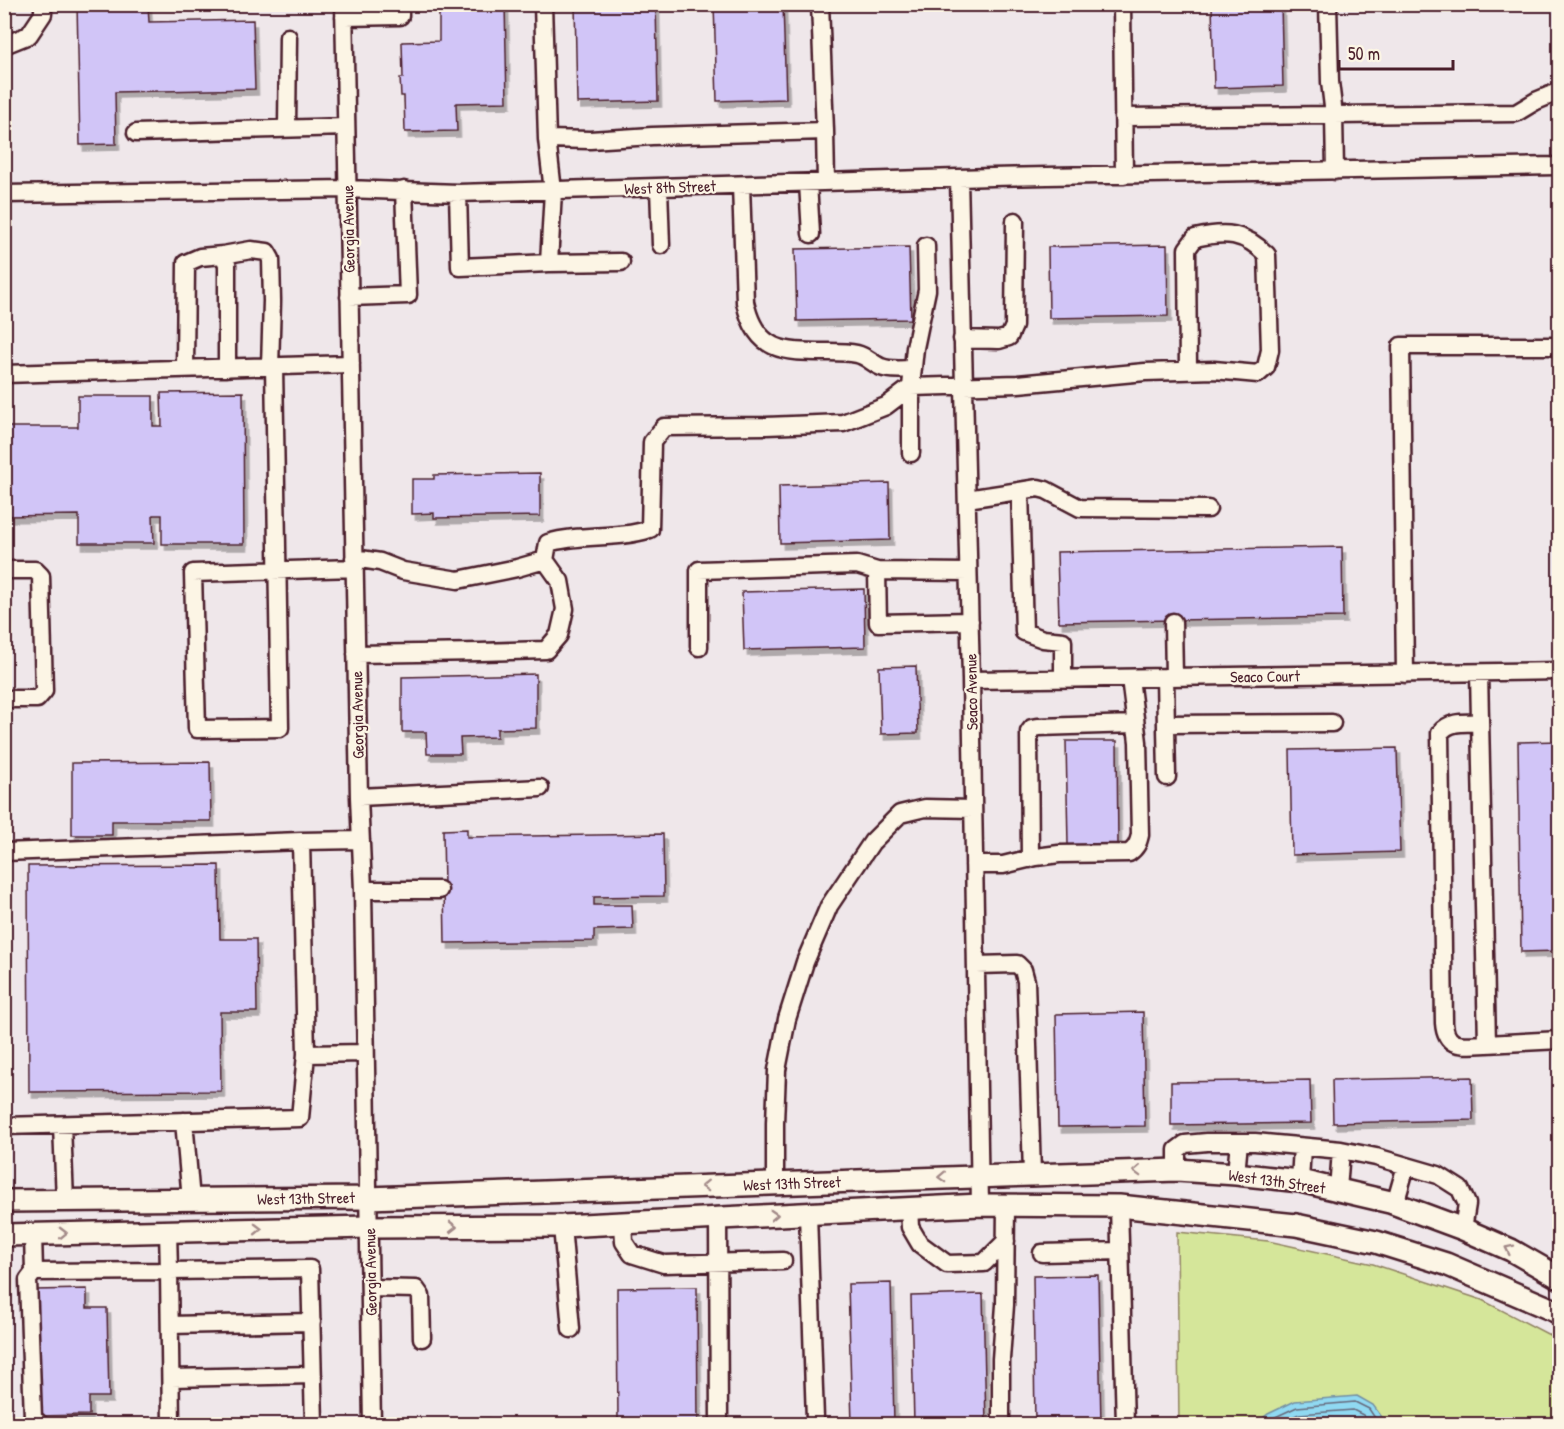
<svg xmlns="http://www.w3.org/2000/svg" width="1564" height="1429" font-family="'Patrick Hand',sans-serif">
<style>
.green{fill:#d5e69a;stroke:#908262;stroke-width:1.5}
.water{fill:#90d9f2;stroke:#748fa2;stroke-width:1.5}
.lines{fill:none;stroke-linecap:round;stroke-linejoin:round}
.shore{stroke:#66697b;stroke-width:1.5}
.building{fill:#d1c5f7;stroke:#4a1f2b;stroke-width:1.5;filter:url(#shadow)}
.minor-casing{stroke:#4a1f2b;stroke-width:21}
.major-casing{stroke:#4a1f2b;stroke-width:26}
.minor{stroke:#fcf5e5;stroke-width:16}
.major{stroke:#fcf5e5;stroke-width:21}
.oneway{stroke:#a38a88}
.labels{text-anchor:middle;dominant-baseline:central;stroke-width:4.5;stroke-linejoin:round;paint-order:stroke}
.street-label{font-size:16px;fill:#4a1f2b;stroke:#fcf5e5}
</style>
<defs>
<filter id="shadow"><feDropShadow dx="3.5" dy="6" stdDeviation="0" flood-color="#0004"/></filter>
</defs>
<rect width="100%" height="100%" fill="#efe7ea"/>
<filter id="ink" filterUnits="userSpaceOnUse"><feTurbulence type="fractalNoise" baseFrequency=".0167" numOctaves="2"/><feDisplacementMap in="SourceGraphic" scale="12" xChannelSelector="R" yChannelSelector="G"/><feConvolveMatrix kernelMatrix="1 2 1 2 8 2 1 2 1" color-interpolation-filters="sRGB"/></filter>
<g filter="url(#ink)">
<path class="green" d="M1177,1232L1268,1241L1373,1264L1482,1300L1559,1340V1424H1179Z"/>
<path class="water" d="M1357,1396L1373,1405L1387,1424H1255L1268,1414L1295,1401Z"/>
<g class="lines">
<path class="shore" d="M1264,1424L1271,1419L1297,1407L1355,1402L1369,1409L1379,1424
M1277,1424L1299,1414L1353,1410L1363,1415L1370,1424
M1299,1424L1351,1419L1359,1424"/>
</g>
<path class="building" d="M77,4H148L149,22L253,20L255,89L115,92L116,144L80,145Z
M439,4H505L507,102L456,103L457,131L405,132L404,96H401L400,78H403L402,42L439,41Z
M575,4H656L658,101L577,103Z
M714,4H783L786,99L717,101Z
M1212,4H1281L1283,86L1214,88Z
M1167,245L1168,316L1049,318L1048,247Z
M909,247L911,319L797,321L795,249Z
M243,392L244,544H162V515H153L154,543H79V515L4,516V427H78V396H153V426H162L161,393Z
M540,473V516L434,518V513L412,514V479H434V475Z
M889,483L890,540L780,543L779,486Z
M1342,547L1343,617L1059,622L1057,552Z
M864,589L865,647L744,650L742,592Z
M916,666L918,733L881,734L879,667Z
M536,674V728L497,729V737L460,738L461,754H427L426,732H402V677Z
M1066,741H1117L1118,844L1068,845Z
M1560,741V951L1521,952L1518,742Z
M1397,748L1400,852L1292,855L1290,750Z
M210,762L211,821H112V835H72V763Z
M467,829V837L663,834L664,896L594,897V905H632L633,929L594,930V941L445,943L443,830Z
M219,865L220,939H256L257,1012H220L221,1091L29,1092L28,866Z
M4,866H6L7,1097H4Z
M1143,1012L1145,1126L1058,1127L1056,1014Z
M1472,1077L1473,1120L1333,1123L1332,1080Z
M1310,1080L1311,1123L1171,1125V1082Z
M1098,1275L1101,1424H1035L1033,1276Z
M891,1283L894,1424H852L848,1284Z
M697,1287L698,1424H618L617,1288Z
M87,1289V1308H107L109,1397H89V1415L37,1416L35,1290Z
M983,1294L986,1424H914L911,1296Z
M489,1418V1424H460V1419Z"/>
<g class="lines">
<defs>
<path id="minor" d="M344,4L359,797L363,890L372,1424
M543,4L547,139L553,191L549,263
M820,4L825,131
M1122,4L1124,175
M344,17L400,16V4
M4,45L29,35L43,14V4
M1123,117L1334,115L1330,82L1328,4
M287,128L288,37
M136,133L346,127
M547,139L590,140L652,136L825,131L826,182
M1335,171L1334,115L1516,113L1536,101L1560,91
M959,178L971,680L980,1205
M808,183L811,234
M741,185L745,302C756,353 784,352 829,352C838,352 848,352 857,354C866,356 872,363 881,367C891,371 902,369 913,369
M659,188L661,245
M458,193L460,267L549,263L621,262
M4,194L347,189L458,193L992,177L1555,166L1560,164
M223,255L251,250L267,252L271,259L272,301L270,366
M349,297L408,295L404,190
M962,339L999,340L1009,337L1014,326L1015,221
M274,366L280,728L197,729L193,573L355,568
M185,369L186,263L200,257L223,255L227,264V368
M4,374L351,364
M911,453V387L915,348L927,290L926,246
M1020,491L1024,632L1043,639L1063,641V679
M967,499L1038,488L1046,490L1080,508L1208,509
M354,558L380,562L403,571L458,580L517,568L545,560L548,543C581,533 617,540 650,529L652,442L664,427L766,426L843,423L886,406L911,387L1018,384L1145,372L1214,370L1258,374L1266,367L1270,350L1267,255C1244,232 1226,231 1195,238L1187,249L1188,371
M4,570H35L41,576L44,691L37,699H4
M877,571L878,623L970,621
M1173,622L1174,677
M699,647V570L857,565L877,571L968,572
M356,654L480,652L546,650L559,635L565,609L560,581L545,560
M1479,673L1487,1044L1560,1040
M1405,674L1401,346H1560
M1165,677L1167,777
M971,680L1560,671
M1480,723C1466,723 1450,720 1440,733L1444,1023C1446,1051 1465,1044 1487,1044
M1166,724L1332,723
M359,797L540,788
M301,841L306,1054L365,1053
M4,852L301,841L361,840
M1030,859L1029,732L1032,728L1039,727L1135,724
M974,865H1003L1036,857L1059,854L1129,853C1136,848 1138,844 1140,835L1138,742L1130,678
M363,890H439
M976,965L1017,964L1023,970L1026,981L1032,1174
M184,1121L191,1200
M62,1125L65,1201
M4,1126L300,1118L306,1054
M1177,1170V1150L1185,1144L1207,1142H1255L1341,1150L1376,1157L1438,1175L1460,1189L1467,1204L1463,1229
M1236,1174L1239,1142
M1300,1181L1302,1147
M775,1183V1123L777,1070L787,1019L805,962L829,906L872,842L900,814L925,808L973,809
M1338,1190L1341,1150
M1395,1204L1406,1166
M1119,1206L1125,1424
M909,1208L910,1227L920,1244L947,1264L984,1263L1006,1241
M808,1214L815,1419
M718,1218L719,1424
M623,1223L624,1242L632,1254L664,1264L783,1261
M562,1226L571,1329
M168,1231L169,1271L310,1269L314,1424
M33,1234L34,1272
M1042,1253L1120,1251
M370,1288L416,1289L421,1296L422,1338
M170,1325L312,1322
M171,1378L313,1375
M40,1424L33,1418L28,1280L34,1272L169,1271L171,1424
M1001,1424V1359L1005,1305L1006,1205"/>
<path id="major" d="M4,1201L368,1198L1177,1170L1236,1174L1300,1181L1390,1202L1463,1229L1511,1250L1560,1278
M4,1235L369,1227L562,1226L980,1205L1119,1206L1296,1225L1376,1242L1446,1264L1560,1313"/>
</defs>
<use href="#minor" class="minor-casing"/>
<use href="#major" class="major-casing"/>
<use href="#minor" class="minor"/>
<use href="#major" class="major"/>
</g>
<defs><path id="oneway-chevron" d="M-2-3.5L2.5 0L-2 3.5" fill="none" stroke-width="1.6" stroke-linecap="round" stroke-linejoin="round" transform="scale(1.5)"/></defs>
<g class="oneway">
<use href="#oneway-chevron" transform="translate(1137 1171) rotate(178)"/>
<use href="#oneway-chevron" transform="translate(942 1177) rotate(178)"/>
<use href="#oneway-chevron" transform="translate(705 1186) rotate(178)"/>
<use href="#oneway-chevron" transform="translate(774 1215) rotate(-3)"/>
<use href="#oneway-chevron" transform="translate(453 1227)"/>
<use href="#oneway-chevron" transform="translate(258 1229) rotate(-1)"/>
<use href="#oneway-chevron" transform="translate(63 1233) rotate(-1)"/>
<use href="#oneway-chevron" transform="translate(1509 1249) rotate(-154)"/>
</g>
</g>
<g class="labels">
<g class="street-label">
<text transform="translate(670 187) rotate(-2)">West 8th Street</text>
<text transform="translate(348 229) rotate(-91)">Georgia Avenue</text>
<text transform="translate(1265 676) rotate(-1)">Seaco Court</text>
<text transform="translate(971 692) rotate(-91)">Seaco Avenue</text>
<text transform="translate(357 715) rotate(-91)">Georgia Avenue</text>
<text transform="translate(1277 1181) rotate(8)">West 13th Street</text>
<text transform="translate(792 1183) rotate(-2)">West 13th Street</text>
<text transform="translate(306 1198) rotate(-1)">West 13th Street</text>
<text transform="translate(370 1272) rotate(-91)">Georgia Avenue</text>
</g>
</g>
<rect width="1564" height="1429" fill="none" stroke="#fcf5e5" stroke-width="24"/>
<rect x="12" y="12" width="1540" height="1405" fill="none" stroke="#4a1f2b" stroke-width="2" filter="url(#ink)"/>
<path d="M1339 60v9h114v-9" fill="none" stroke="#4a1f2b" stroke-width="3"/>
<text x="1348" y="60" font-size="18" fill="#4a1f2b" stroke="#fcf5e5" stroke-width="4.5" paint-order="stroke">50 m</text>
</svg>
